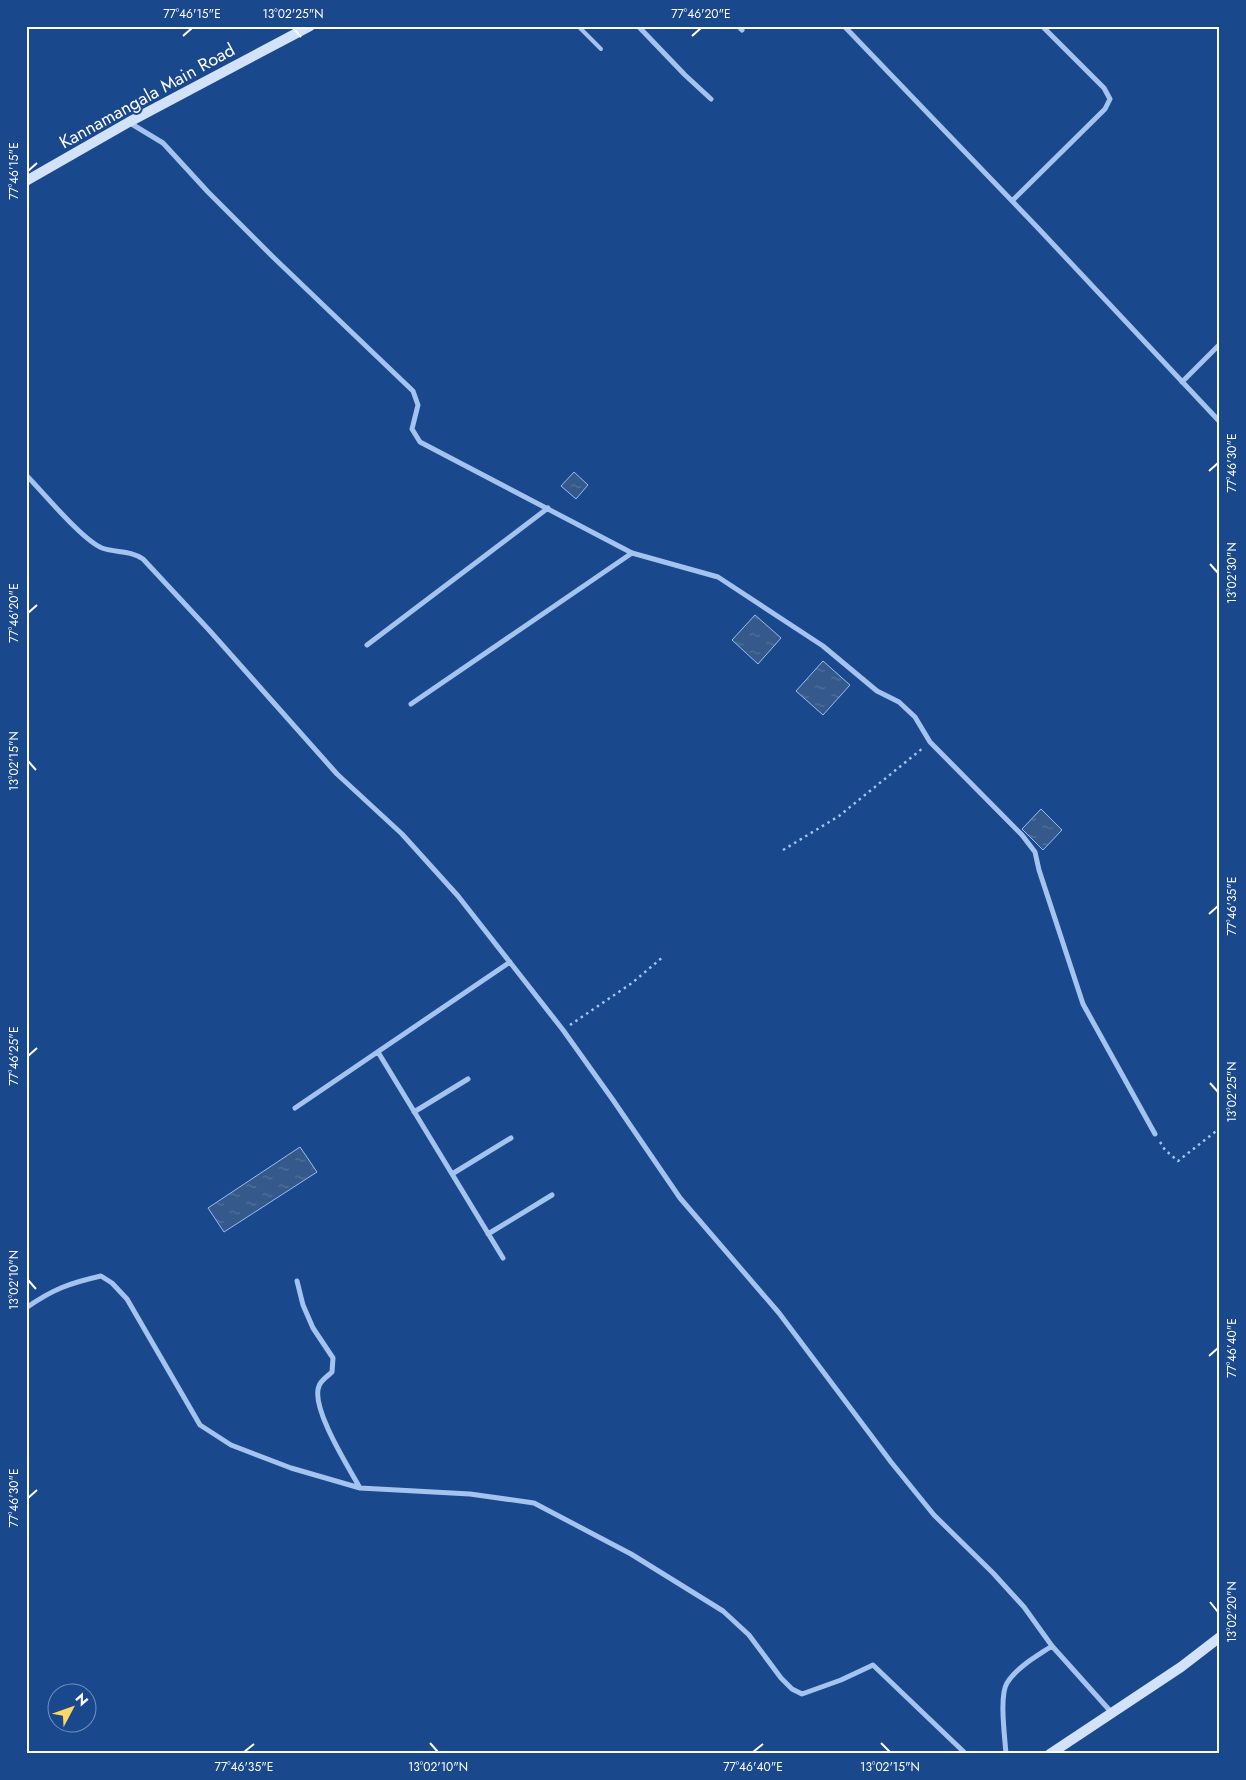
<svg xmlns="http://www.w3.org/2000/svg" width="1246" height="1780" font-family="Jost,sans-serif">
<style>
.water{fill:url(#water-ripples);stroke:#97bef1}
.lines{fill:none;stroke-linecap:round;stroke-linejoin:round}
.path{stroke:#a4c3ee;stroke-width:2.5;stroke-dasharray:2.5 4;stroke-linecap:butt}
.lane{stroke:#a4c3ee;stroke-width:4}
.street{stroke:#a4c3ee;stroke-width:5}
.secondary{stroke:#d1e2fa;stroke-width:10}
.ticks{fill:none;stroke:#fff;stroke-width:2}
.labels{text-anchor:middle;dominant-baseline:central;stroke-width:4;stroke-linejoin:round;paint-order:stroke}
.street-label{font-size:18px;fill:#fff;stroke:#19488d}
.neatline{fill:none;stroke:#fff;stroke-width:2}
.ticks-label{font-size:12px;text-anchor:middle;fill:#fff}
</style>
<defs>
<pattern id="water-ripples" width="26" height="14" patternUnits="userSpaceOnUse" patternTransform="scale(1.25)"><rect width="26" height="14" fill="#36598b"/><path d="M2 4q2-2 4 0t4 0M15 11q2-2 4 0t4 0" fill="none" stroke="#54729c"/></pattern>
</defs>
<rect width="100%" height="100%" fill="#19488d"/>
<path class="water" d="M574,472L588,485L576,499L561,486Z
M755,615L781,638L758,664L732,640Z
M823,661L850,685L823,715L796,691Z
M1041,809L1062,830L1043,850L1022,829Z
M300,1147L317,1172L224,1232L208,1208Z"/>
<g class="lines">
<path class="path" d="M783,850L839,816L923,748
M570,1025L632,983L664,956
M1160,1142L1165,1150L1178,1161L1220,1128"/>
<path class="lane" d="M578,26L601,49"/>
<path class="street" d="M638,26L685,75L711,99
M738,26L742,30
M844,26L1037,227L1220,422
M130,123L163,143L208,192L273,257L413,391L418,405L412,429L420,442L632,553L718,577L823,646L877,691L899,702L915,717L930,742L1022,835L1035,852L1039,870L1083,1004L1155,1134
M1012,201L1105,109L1110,99L1104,88L1042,26
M1182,382L1220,344
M26,475C43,492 82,540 102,548C116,553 130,550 143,559L209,630L337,774L402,834L458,896L563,1030L613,1100L680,1198L779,1313L891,1462L934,1515L993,1573L1024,1607L1052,1646L1112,1713
M367,645L548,508
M411,704L632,553
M378,1052L503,1258
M295,1108L510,962
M414,1112L468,1079
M452,1174L511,1138
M488,1234L552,1195
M297,1281L303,1305L313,1328L333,1358L332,1372C328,1376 321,1380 319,1386C310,1407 349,1468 360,1488
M26,1308C53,1289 70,1283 101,1276L112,1283L127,1299L200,1425L231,1445L291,1468L360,1488L470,1494L534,1503L631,1554L723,1611L749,1635L781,1678L792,1689L802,1694L841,1680L873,1665L966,1754
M1006,1754C1005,1738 999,1696 1007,1683C1017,1667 1037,1656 1052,1646"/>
<path class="secondary" d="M26,181L129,122L310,26
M1050,1754L1181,1667L1220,1637"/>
</g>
<path class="ticks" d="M293,28L301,37M183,36L192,28M692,36L701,28M28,171L37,163M1209,471L1218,463M1210,564L1218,573M28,613L37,605M28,761L36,770M1209,914L1218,906M28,1056L37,1048M1210,1083L1218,1092M28,1280L36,1289M1209,1356L1218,1348M28,1498L37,1490M1210,1602L1218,1612M430,1743L438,1752M881,1743L890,1752M244,1752L254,1744M753,1752L763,1744"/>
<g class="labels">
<g class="street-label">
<text transform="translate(147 96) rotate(-29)">Kannamangala Main Road</text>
</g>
</g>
<rect width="1246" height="1780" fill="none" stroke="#19488d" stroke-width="55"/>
<g transform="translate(72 1708) rotate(49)"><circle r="24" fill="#19488d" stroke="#7591bb"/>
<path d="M0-4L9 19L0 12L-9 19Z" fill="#ffd661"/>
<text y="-8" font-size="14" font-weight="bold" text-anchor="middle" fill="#ffffff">N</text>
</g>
<rect x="28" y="28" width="1190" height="1724" class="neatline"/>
<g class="ticks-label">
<text x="192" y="18">77°46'15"E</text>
<text x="293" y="18">13°02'25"N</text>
<text x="701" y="18">77°46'20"E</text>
<text transform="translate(14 171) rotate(-90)" y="4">77°46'15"E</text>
<text transform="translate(1232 463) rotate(-90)" y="4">77°46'30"E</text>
<text transform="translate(1232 573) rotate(-90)" y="4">13°02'30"N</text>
<text transform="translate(14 613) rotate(-90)" y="4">77°46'20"E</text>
<text transform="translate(14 761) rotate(-90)" y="4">13°02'15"N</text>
<text transform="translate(1232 906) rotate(-90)" y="4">77°46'35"E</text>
<text transform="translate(14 1056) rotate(-90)" y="4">77°46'25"E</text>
<text transform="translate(1232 1092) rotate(-90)" y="4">13°02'25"N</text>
<text transform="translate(14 1280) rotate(-90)" y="4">13°02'10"N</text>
<text transform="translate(1232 1348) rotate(-90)" y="4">77°46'40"E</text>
<text transform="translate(14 1498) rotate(-90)" y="4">77°46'30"E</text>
<text transform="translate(1232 1612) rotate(-90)" y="4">13°02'20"N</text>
<text x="244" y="1771">77°46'35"E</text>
<text x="438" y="1771">13°02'10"N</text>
<text x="753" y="1771">77°46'40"E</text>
<text x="890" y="1771">13°02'15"N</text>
</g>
</svg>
